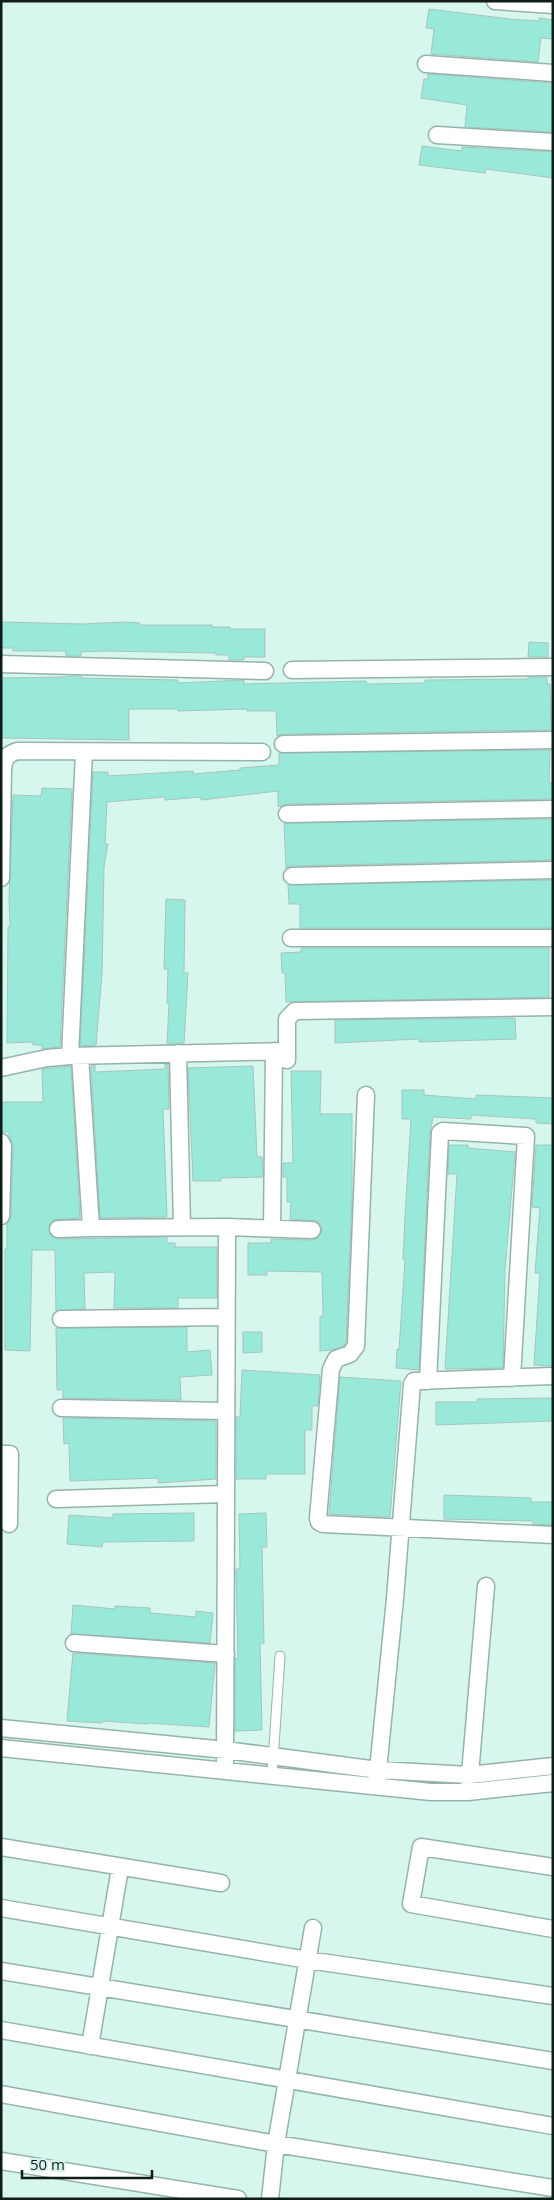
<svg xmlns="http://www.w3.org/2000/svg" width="554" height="2200" font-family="'Open Sans',sans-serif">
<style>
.building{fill:#98e9d8;stroke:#a6c5be}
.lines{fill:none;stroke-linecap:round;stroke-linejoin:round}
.lane-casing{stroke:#95b3ac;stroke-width:11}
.street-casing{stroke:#95b3ac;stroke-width:19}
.lane{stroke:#fff;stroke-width:9}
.street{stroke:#fff;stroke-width:16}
</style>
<rect width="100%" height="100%" fill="#d6f6ee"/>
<path class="building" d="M429,9L510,19L539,21V18L553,20V39L541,38L538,62L431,54L434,29L426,28Z
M428,74L553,83V132L465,127L467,105L421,98L424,79H428Z
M422,146L462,151V147L553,152V178L486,169L485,173L419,165Z
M1,622L83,624L123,622L140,623V625H212V627H230V629H265V657H244V660H229V655H216V653L104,651L81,652V656H66V651H13V648H1Z
M529,642L548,643V657H528Z
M66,676H81V678L178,680V683L244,680V684L366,681L367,684L425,683V680L528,679V677H547V684H550L551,730L283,734L277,736L276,711H247V709L178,711V709H129V740L1,738V678L66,677Z
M550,750L549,783H553V799L287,804L278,807V791L201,800V797L165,800V797L107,802L105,844H108L104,867L102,974L96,1045L80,1046L93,772H108V776L193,771L194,774L240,770V768L279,765V753Z
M42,788L72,789L60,1047L42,1049V1045H33V1042L7,1043L8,927H10L9,899L13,795L41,796Z
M553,819V860L292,866L286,868L284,823Z
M553,880V928H300V904H289L288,885Z
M166,899L185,900L184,973H188L184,1043L167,1044L169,1003H167L168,969H164Z
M301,948H549V997L286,1002L285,973H282L281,953L301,952Z
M515,1018L516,1039L419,1042V1039L335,1043V1020Z
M165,1064H168L169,1109H163L167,1217L100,1218L91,1066L95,1065V1072L165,1069Z
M71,1066L80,1218L53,1220L49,1225L50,1235L58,1239L167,1237V1243H175V1247H217V1298H178V1308H114L115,1272L84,1273L85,1309L56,1311L55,1250H32L30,1351L5,1350V1249H7V1224L11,1216L13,1146L8,1132H1L2,1102H43L42,1069Z
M253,1066L257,1157H262L263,1177L221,1178V1181H193L188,1068Z
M291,1071H321L320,1114H352V1199L346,1342L344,1346L332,1350L320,1351V1316L323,1317L322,1272L267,1271V1275H248V1243H271V1239L312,1240L317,1239L322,1231L321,1225L317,1221L290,1219L291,1202H287V1177H283V1163H293Z
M402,1090H424V1095L476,1099V1095L553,1098V1124L536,1123V1119L471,1115V1119L433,1117L430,1133L419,1370L396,1368L397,1349L399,1350L405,1260L403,1259L405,1217L411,1119H402Z
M449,1145H468V1148L515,1152L505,1270L503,1368L445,1369L457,1174H448Z
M536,1145H553V1366L534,1365L540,1273H535L540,1208L532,1207Z
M187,1327V1352L210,1350L212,1375L180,1377L181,1400L63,1398V1390H57L56,1328Z
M243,1332H262V1352L243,1353Z
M242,1370L320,1375L318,1406H312V1430H305V1474H266V1479H236V1417H240Z
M340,1377L401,1381L390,1517L329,1514Z
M553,1398V1421L436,1425V1402H477V1399Z
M63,1418L216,1421V1479L158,1483V1478L70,1481L69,1443L64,1444Z
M444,1495L531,1498V1502H553V1525L533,1524V1521L444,1519Z
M194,1513V1541L103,1542L102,1547L67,1544L69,1515L113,1518V1514Z
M266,1513L267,1547H262L264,1643L260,1644L262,1730L235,1731V1658H238L236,1569H240L239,1514Z
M73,1605L115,1609V1606L150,1608V1613L196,1617V1611L213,1613L210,1643L71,1634Z
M73,1653L215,1663L209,1727L147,1723V1724L103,1721L102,1723L67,1721Z"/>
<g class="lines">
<defs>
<path id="lane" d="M272,1776L280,1656"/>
<path id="street" d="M495,1L553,5
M426,64L553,73
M437,135L553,142
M1,664L265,671
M292,670L553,667
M283,744L553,740
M287,814L553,809
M292,876L553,870
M1,878L3,770C4,759 6,755 17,751L262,752
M291,938H553
M178,1053L182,1227
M70,1056L84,752
M80,1056L91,1228L227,1227
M287,1060V1019L295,1011L553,1007
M1,1068L47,1058L70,1056L286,1051
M366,1095L356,1346L350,1354L336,1359L331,1369L318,1518L319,1522L323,1524L553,1535
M1,1142L3,1146L1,1216
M272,1228L274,1051
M58,1229L91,1228
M61,1319L226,1317
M428,1381L440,1133L443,1131L526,1136L512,1378
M61,1408L225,1411
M1,1454H10L9,1524
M56,1499L225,1494
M74,1643L226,1654
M1,1728L226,1750L378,1770L469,1775L553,1766
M1,1748L431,1792H468L553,1783
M225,1771L227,1227L312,1230
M377,1780L395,1599L412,1384L414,1381L553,1376
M469,1786L486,1586
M1,1847L221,1883
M553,1867L421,1847L411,1904L553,1929
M1,1908L308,1960L553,1996
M1,1971L553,2061
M1,2030L553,2126
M90,2046L120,1868
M1,2094L276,2144L553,2188
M1,2161L238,2199
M270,2199L276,2144L313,1928"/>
</defs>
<use href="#lane" class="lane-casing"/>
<use href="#street" class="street-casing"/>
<use href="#lane" class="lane"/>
<use href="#street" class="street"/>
</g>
<rect width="554" height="2200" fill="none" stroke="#101c19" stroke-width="5"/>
<path d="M22 2170v8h130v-8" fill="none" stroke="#101c19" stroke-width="2.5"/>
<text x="30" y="2170" font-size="15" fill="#101c19" stroke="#d6f6ee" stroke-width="4" paint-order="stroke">50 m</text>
</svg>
